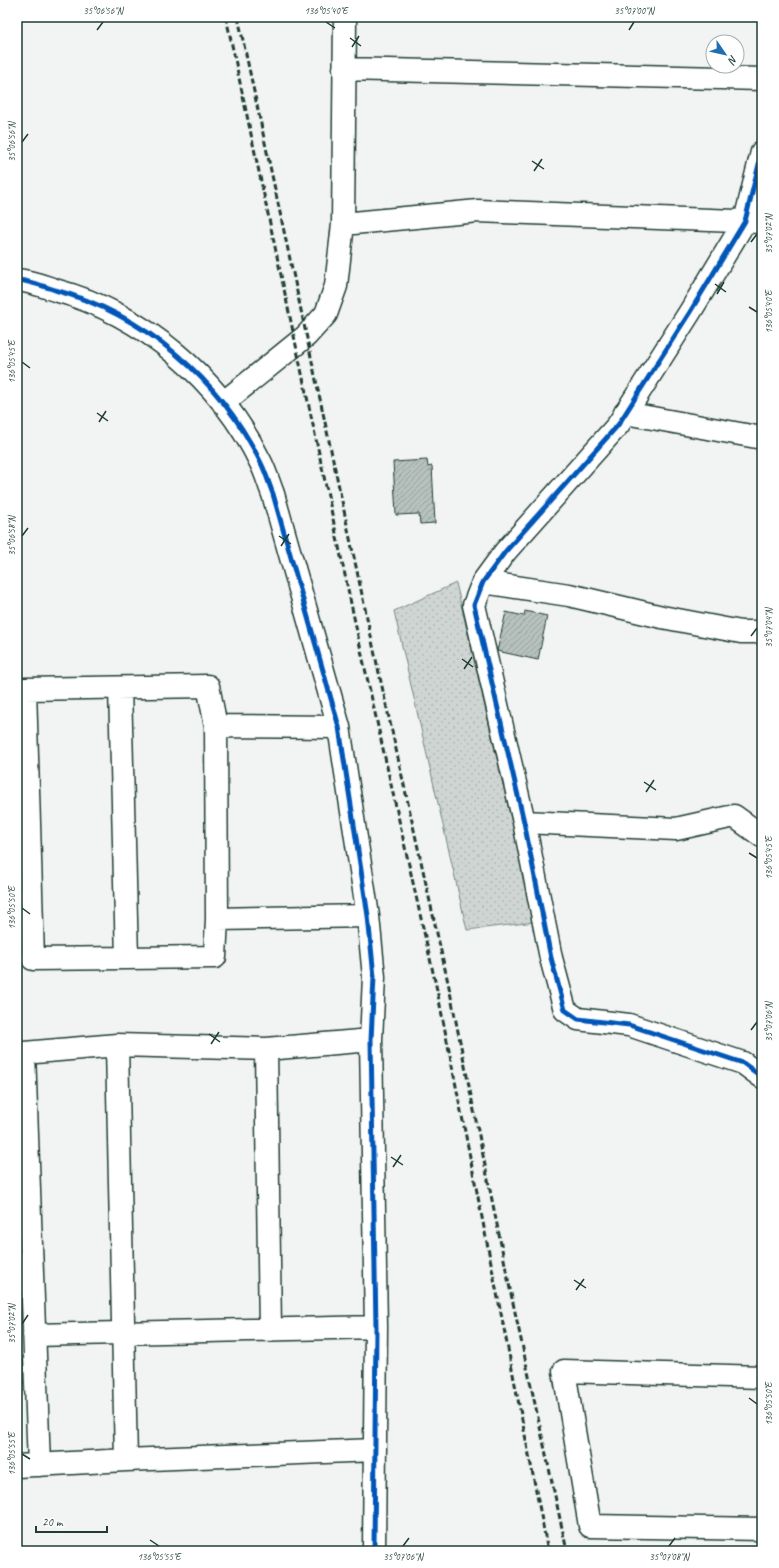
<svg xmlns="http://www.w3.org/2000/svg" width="779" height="1568" font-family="Caveat,sans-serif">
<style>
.park{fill:url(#park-dots);stroke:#768984}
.building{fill:url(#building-hatch);stroke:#1f3d34}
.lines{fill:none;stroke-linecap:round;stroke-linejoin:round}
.minor-casing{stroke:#1f3d34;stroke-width:25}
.minor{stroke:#fff;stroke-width:22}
.rail{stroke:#1f3d34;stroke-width:3;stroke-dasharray:6 3;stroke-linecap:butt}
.cycleway-casing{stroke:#fff;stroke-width:8}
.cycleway{stroke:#0057b8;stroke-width:5}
.ticks{fill:none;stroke:#1f3d34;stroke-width:1.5}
.neatline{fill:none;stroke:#1f3d34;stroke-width:1.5}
.ticks-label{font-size:10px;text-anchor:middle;fill:#1f3d34}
</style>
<defs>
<pattern id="park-dots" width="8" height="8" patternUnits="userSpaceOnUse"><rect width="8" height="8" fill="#ced5d3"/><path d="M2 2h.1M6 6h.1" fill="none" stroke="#b0b8b6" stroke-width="1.8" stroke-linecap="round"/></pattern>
<pattern id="building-hatch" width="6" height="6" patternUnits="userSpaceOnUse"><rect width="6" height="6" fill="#b7c1bd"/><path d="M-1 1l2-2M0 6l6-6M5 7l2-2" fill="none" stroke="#949e9a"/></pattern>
</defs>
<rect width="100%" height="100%" fill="#f2f3f3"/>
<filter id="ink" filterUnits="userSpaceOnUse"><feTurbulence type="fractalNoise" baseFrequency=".025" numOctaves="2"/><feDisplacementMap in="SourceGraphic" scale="8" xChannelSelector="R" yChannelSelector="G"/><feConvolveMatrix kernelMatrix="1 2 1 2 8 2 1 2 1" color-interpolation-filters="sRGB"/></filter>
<g filter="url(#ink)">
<path class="park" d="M456,583L535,922L467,930L394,611Z"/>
<path class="building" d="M427,460L428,467L432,466L435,523L420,524L419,514L396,515L393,462Z
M525,611L547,616L538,660L497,651L506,612L524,616Z"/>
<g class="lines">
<defs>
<path id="minor" d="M344,69L762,79
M762,152L745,221L690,312L618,425L505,552L483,582L474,605L524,822L551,958L565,1010L578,1019L629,1025L743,1063L762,1077
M343,224L478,211L762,222
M17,280C30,281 43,286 55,290C144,314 221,380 261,463C266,473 269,484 273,494L339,727L368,916L374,977L371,1040L376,1327L374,1551
M223,403L306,336L326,314L336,286L343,224L345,17
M625,413L762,438
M483,582L569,595L662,617L741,632H762
M208,686L216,726L217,919L215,957L33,959L25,689Z
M120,688L127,958
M216,726L339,727
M524,822L676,829L734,816L762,836
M217,919L368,916
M117,1045L126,1460
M266,1049L270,1330
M34,1335L376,1327
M762,1377L564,1371L590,1526L762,1529
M39,1465L24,1053L117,1045L266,1049L371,1040
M17,1466L126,1460L375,1450"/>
</defs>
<use href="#minor" class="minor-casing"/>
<use href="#minor" class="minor"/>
<path class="rail" d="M226,17L362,655L437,990L548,1551
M238,17L375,655L449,987L510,1289L567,1551"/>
<defs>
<path id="cycleway" d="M762,152L745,221L690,312L618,425L505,552L483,582L474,605L524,822L551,958L565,1010L578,1019L629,1025L743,1063L762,1077
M17,280C30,281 43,286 55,290C144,314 221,380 261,463C266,473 269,484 273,494L339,727L368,916L374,977L371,1040L376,1327L374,1551"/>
</defs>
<use href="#cycleway" class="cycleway-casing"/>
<use href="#cycleway" class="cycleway"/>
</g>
</g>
<path class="ticks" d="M326,22L335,28M97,30L103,22M629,30L634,22M350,38L361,46M352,47L359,36M22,142L28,134M532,161L544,169M534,171L542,159M751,242L757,234M715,284L726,292M717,294L724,282M749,307L757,312M22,362L30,368M97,413L108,421M99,422L106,411M22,536L28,528M279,536L291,544M281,546L289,534M751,636L757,628M462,659L473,667M464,669L472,657M644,782L656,790M646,792L654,780M749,853L757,858M22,908L30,914M751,1030L757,1022M209,1034L220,1042M211,1044L219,1032M391,1157L403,1165M393,1167L401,1155M574,1280L586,1288M576,1290L584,1279M22,1324L28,1315M749,1398L757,1404M22,1454L30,1459M150,1540L159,1546M403,1546L409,1538M669,1546L675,1538"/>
<rect width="779" height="1568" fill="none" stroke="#fff" stroke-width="44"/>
<g transform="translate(725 54) rotate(124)"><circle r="19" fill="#ffffff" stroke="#a5b1ae"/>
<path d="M0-3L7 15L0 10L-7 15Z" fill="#1f6fb2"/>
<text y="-6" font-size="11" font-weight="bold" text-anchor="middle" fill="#1f3d34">N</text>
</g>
<path d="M36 1526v6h71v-6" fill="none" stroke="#1f3d34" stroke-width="2"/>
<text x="42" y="1526" font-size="12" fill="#1f3d34" stroke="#ffffff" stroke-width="3" paint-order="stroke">20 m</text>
<rect x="22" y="22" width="735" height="1524" class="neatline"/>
<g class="ticks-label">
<text x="103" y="14">35°06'56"N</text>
<text x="326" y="14">136°05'40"E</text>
<text x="634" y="14">35°07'00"N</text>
<text transform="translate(11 142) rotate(-90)" y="4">35°06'56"N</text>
<text transform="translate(768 234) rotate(-90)" y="4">35°07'02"N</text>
<text transform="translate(768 312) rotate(-90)" y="4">136°05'40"E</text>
<text transform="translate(11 362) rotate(-90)" y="4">136°05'45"E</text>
<text transform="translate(11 536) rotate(-90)" y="4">35°06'58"N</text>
<text transform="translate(768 628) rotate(-90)" y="4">35°07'04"N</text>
<text transform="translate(768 858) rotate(-90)" y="4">136°05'45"E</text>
<text transform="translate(11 908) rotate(-90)" y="4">136°05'50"E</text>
<text transform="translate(768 1022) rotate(-90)" y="4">35°07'06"N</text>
<text transform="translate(11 1324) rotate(-90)" y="4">35°07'02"N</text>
<text transform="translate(768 1404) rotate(-90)" y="4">136°05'50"E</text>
<text transform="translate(11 1454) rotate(-90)" y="4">136°05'55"E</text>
<text x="159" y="1560">136°05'55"E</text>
<text x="403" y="1560">35°07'06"N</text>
<text x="669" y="1560">35°07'08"N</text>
</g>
</svg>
